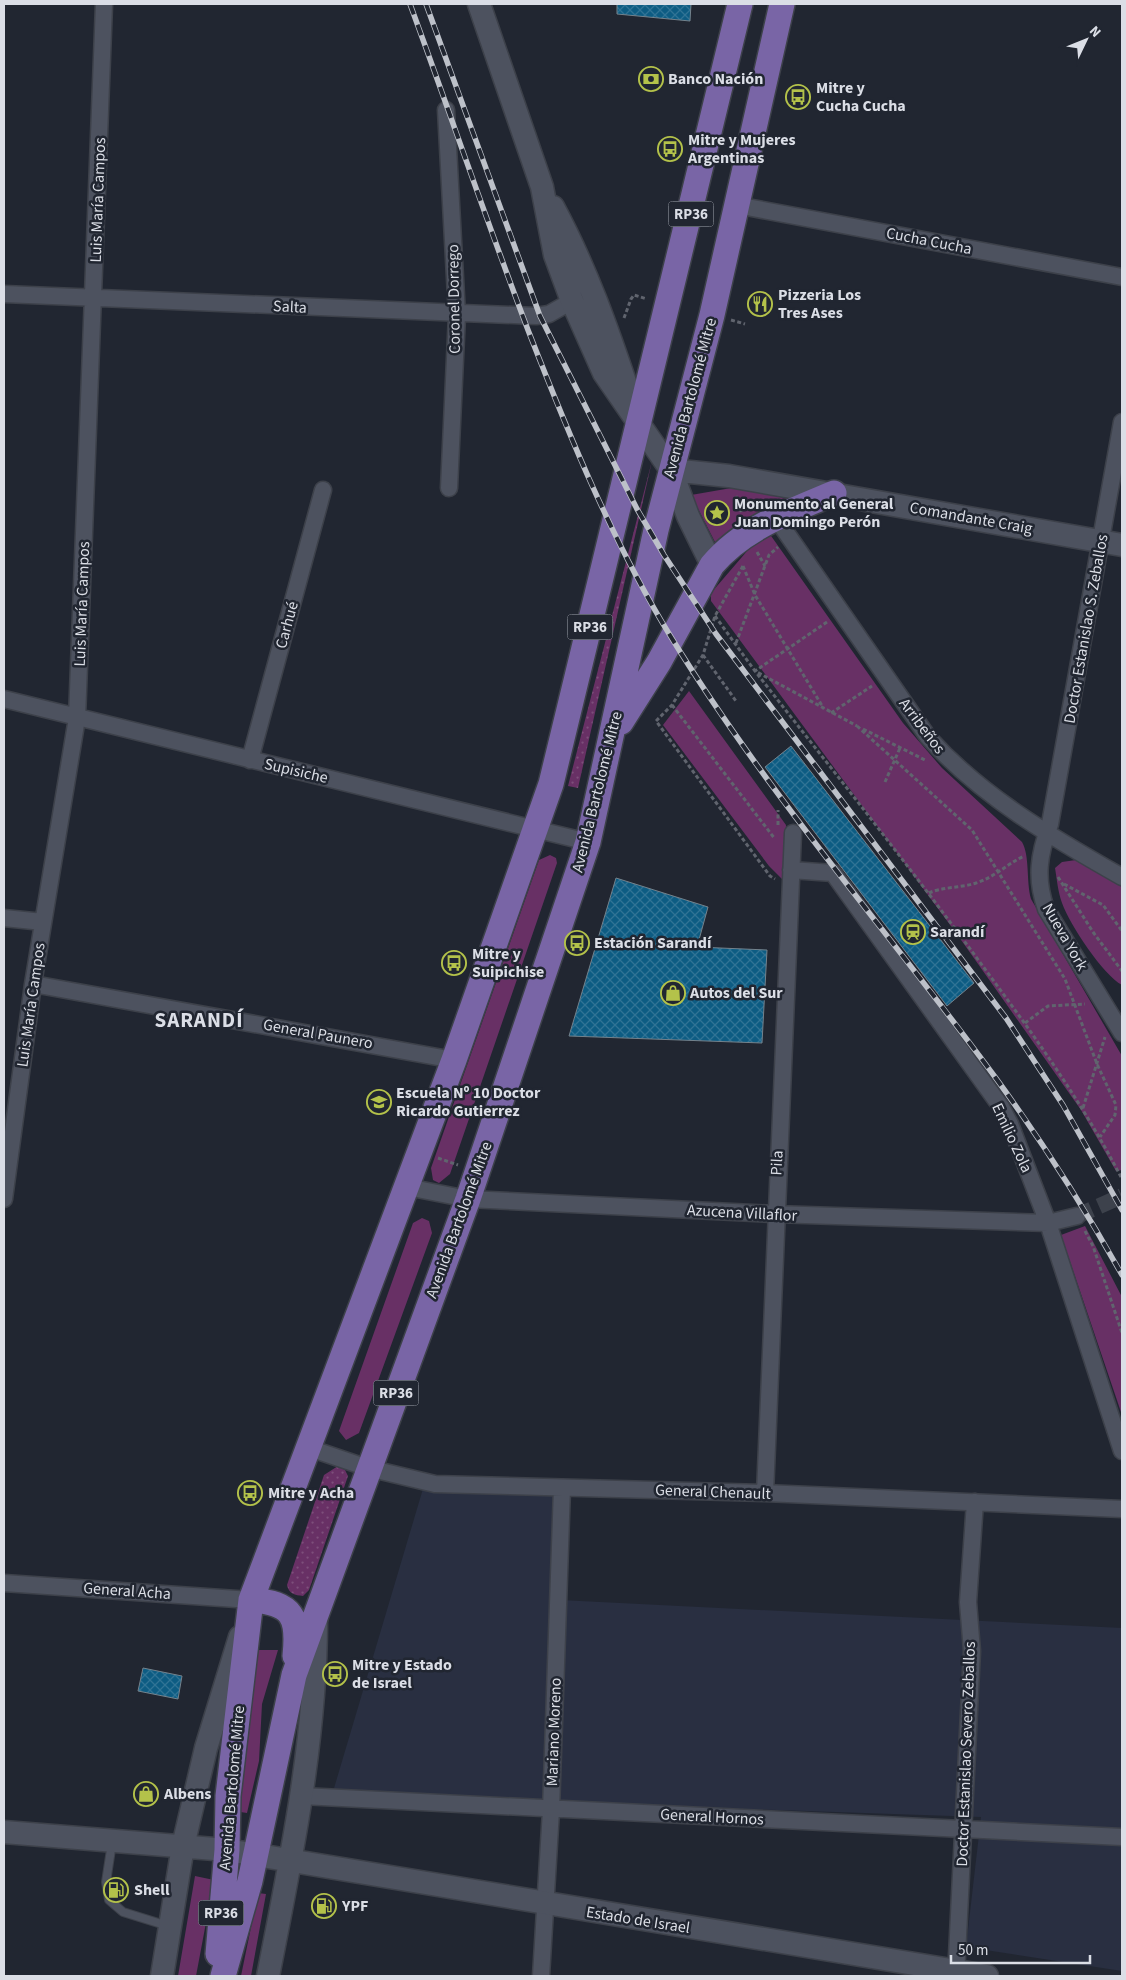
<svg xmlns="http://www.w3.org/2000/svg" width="1126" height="1980" font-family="'Source Sans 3',sans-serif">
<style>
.built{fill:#292f41}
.grass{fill:url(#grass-dots)}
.park{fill:#683065}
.building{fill:url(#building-cross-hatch);stroke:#74828c}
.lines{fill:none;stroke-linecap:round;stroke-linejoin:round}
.street-tunnel{stroke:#3d424c;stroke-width:16;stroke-dasharray:16 8;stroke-linecap:butt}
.lane-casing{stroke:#3d414a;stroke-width:10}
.street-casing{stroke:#3d414a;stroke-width:19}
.secondary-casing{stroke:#3d414a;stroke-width:25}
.primary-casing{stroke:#3d414a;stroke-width:28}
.path{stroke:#60646e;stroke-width:3;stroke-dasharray:4 2.5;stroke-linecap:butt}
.lane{stroke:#4d525f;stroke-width:8}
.street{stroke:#4d525f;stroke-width:16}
.secondary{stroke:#4d525f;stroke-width:22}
.primary{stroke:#7965a6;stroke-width:25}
.rail-casing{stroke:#bdc1c9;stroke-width:5.5}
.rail{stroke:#212631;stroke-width:4;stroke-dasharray:11;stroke-linecap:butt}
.labels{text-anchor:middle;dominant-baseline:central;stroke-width:5;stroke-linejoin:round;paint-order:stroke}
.shield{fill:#212631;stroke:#a3a7b0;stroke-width:1}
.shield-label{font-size:15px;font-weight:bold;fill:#dbdee6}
.poi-label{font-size:16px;font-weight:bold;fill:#dbdee6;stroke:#212631;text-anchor:start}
.street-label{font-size:16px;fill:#dbdee6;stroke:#212631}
.district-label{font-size:21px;font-weight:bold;letter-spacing:1px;fill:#dbdee6;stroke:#212631}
</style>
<defs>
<pattern id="grass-dots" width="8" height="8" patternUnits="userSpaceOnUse" patternTransform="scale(1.25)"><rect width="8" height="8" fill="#683065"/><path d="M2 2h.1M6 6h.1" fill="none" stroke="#7d4e7b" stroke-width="1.8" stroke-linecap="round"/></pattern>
<pattern id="building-cross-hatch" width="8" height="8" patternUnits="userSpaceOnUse" patternTransform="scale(1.25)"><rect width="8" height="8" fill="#0d5c83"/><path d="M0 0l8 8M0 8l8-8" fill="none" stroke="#307395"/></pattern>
</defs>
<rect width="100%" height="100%" fill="#212631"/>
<path class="built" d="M425,1482L556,1491L560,1600L1122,1628V1971L966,1947L981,1817L332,1795Z"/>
<path class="grass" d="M652,461L578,788L568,786Z
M338,1466L345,1470L348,1476L309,1590L303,1596C295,1595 289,1594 287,1585L324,1475Z"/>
<path class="park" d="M737,487L790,498L717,546L691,495Z
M769,533L903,723L942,768L1022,842C1030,856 1026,881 1031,899L1122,1056V1170L1116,1171L1081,1110L959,937L711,601V593L760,536Z
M689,691L786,825L783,880L769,866L663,725Z
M550,855L556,858L557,863L450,1174L439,1183L433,1180L431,1168L539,860Z
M1076,860L1122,887V985C1103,975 1070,925 1062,903C1058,892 1057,880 1055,868L1062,862Z
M422,1218L429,1221L432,1233L359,1433L346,1440L339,1431L413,1223Z
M1085,1226L1122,1297V1415L1061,1235Z
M249,1650H278L262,1704L259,1761L247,1813L234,1811Z
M195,1876L214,1880L196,1976H178Z
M258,1893L266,1894L251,1976H241Z"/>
<path class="building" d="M617,4H691L690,21L617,14Z
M791,746L974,983L947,1006L765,767Z
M616,878L708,907L697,947L767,950L762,1043L569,1036Z
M143,1668L182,1676L178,1699L138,1691Z"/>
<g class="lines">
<path class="street-tunnel" d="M1077,1216L1122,1196"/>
<defs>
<path id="lane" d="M112,1843L106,1882L109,1900L123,1912L168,1926"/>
<path id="street" d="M446,110L457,315L449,488
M736,205L1122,277
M4,294L536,316L549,314L572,301
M1122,422L1050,824C1039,854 1035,878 1046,909L1122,1033
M776,518L928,737C982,797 1053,838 1122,877
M4,699L588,842
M250,760L323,490
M791,870L833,873L1001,1107L1010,1124L1048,1223L1122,1451
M4,918L43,922
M33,984L454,1060
M407,1187L468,1199L775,1214L1048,1223L1077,1216
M4,1199L33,984L77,718L104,4
M309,1448L368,1468L435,1484L765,1493L1122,1509
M765,1493L793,833
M4,1583L251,1600
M302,1796L1122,1837
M541,1976L551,1810L562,1488
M956,1976L972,1651L968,1602L975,1502"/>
<path id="secondary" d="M479,4L542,187L555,255L572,301L604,373L671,470L688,516L712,565
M553,207C586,268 608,331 630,397
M671,470L729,476L1122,545
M4,1832L227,1850L987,1976
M162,1976L183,1846L206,1748L240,1637
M268,1976C291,1859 316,1740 316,1621"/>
<path id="primary" d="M621,722L659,662L712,565C743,528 791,511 834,493
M251,1600C293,1603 299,1617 295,1656
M218,1954L227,1850L228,1796L251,1600L454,1060L551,784L740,4
M223,1976L250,1881L294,1675L468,1199L588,842L656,530L712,315L782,4"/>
</defs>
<use href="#lane" class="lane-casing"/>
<use href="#street" class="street-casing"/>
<use href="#secondary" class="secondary-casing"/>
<use href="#primary" class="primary-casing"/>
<path class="path" d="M624,318L631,299L634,295L647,299
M731,320L745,324
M736,496L742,514
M757,552L765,566
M743,566L715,616L703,655L672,705L656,721L770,876L775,879
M743,566L755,595L824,709
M715,616L755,671L857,726
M827,622L755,671C830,767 907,863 979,961C1031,1031 1082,1101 1122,1179
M736,643L769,555L778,547
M703,655L736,701
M672,705L775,839
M831,713L872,686
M857,726L972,830L1065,979L1097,1064L1116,1105L1115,1115L1100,1137
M863,729L927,761
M885,782L900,748
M778,825V810
M1058,877L1093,932L1122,971
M1064,884L1103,905L1122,931
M929,893C941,887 961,888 976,883C995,877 1007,864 1024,856
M1025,1023L1048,1006L1085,1004
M1083,1108L1105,1037
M438,1158L458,1165
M1085,1231L1093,1246L1122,1333"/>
<use href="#lane" class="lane"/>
<use href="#street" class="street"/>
<use href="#secondary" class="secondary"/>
<use href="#primary" class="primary"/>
<defs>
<path id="rail" d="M410,4C450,113 487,222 528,330C569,435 612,541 671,637C766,792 887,930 995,1077C1041,1140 1084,1207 1122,1275
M426,4L540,316L637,509L664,555L716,634L1006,1018L1063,1105L1122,1210"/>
</defs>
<use href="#rail" class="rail-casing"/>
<use href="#rail" class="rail"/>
</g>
<defs>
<symbol id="bank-ring" viewBox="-11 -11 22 22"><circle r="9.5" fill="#212631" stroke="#b4c24a" stroke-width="1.5"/><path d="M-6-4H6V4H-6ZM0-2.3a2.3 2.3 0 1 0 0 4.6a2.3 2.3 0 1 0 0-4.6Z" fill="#b4c24a"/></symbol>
<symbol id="bus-ring" viewBox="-11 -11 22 22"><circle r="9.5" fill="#212631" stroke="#b4c24a" stroke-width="1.5"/><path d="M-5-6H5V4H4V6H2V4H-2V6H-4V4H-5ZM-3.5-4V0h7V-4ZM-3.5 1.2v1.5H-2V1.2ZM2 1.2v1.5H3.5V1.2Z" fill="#b4c24a"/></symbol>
<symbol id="restaurant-ring" viewBox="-11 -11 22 22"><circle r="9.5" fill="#212631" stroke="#b4c24a" stroke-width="1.5"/><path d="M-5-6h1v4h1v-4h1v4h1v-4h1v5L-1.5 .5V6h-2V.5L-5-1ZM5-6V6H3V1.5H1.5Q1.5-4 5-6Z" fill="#b4c24a"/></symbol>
<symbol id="sight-ring" viewBox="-11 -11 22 22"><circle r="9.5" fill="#212631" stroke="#b4c24a" stroke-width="1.5"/><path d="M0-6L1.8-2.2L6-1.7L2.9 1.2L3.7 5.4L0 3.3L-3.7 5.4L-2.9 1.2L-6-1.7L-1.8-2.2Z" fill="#b4c24a"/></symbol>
<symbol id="station-ring" viewBox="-11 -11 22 22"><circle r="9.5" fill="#212631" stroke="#b4c24a" stroke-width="1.5"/><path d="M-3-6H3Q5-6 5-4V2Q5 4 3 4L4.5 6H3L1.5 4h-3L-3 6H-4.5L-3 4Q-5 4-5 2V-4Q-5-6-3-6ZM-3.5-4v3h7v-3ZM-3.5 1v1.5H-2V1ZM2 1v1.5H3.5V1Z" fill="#b4c24a"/></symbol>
<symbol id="shop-ring" viewBox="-11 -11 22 22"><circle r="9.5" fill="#212631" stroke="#b4c24a" stroke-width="1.5"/><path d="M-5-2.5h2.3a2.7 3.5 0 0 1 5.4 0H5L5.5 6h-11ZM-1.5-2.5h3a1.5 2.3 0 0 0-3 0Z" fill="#b4c24a"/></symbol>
<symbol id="school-ring" viewBox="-11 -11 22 22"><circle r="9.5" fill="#212631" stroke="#b4c24a" stroke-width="1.5"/><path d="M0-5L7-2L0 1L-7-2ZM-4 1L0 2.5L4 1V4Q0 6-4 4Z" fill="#b4c24a"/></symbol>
<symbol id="fuel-ring" viewBox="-11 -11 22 22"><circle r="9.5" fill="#212631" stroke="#b4c24a" stroke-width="1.5"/><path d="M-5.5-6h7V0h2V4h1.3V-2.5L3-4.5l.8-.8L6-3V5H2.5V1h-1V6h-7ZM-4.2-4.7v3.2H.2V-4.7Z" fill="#b4c24a"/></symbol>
</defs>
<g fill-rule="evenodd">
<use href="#bank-ring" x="637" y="65" width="28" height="28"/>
<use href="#bus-ring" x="784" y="83" width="28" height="28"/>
<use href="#bus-ring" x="656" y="135" width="28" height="28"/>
<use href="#restaurant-ring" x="746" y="290" width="28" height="28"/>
<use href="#sight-ring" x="703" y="499" width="28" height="28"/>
<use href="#station-ring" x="899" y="918" width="28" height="28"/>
<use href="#bus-ring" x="563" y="929" width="28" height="28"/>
<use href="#bus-ring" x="440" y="949" width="28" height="28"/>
<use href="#shop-ring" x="659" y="979" width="28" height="28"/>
<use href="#school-ring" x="365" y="1088" width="28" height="28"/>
<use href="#bus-ring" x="236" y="1479" width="28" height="28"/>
<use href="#bus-ring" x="321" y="1660" width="28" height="28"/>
<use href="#shop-ring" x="132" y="1780" width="28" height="28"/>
<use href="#fuel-ring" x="102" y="1876" width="28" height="28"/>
<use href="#fuel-ring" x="310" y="1892" width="28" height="28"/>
</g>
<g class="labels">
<g class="shield">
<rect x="668.5" y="201.5" width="45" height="25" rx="4"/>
<rect x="567.5" y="614.5" width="45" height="25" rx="4"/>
<rect x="373.5" y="1380.5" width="45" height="25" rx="4"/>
<rect x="198.5" y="1900.5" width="45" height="25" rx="4"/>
</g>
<g class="shield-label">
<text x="691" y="214">RP36</text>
<text x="590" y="627">RP36</text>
<text x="396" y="1393">RP36</text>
<text x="221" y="1913">RP36</text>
</g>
<g class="poi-label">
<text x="668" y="79">Banco Nación</text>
<text x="816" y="88">Mitre y<tspan x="816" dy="18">Cucha Cucha</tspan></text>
<text x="688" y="140">Mitre y Mujeres<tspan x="688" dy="18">Argentinas</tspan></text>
<text x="778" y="295">Pizzeria Los<tspan x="778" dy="18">Tres Ases</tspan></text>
<text x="734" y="504">Monumento al General<tspan x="734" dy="18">Juan Domingo Perón</tspan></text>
<text x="930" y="932">Sarandí</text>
<text x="594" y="943">Estación Sarandí</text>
<text x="472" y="954">Mitre y<tspan x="472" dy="18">Suipichise</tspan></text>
<text x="690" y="993">Autos del Sur</text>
<text x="396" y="1093">Escuela Nº 10 Doctor<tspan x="396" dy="18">Ricardo Gutierrez</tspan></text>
<text x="268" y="1493">Mitre y Acha</text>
<text x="352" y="1665">Mitre y Estado<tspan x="352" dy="18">de Israel</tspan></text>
<text x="164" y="1794">Albens</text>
<text x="134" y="1890">Shell</text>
<text x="342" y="1906">YPF</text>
</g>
<g class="street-label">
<text transform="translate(98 200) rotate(-88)">Luis María Campos</text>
<text transform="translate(929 241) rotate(11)">Cucha Cucha</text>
<text transform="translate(454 299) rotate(-91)">Coronel Dorrego</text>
<text transform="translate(290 307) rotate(3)">Salta</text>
<text transform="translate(690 398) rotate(-75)">Avenida Bartolomé Mitre</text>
<text transform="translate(971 518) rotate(10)">Comandante Craig</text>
<text transform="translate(82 604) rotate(-88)">Luis María Campos</text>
<text transform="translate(287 625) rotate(-75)">Carhué</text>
<text transform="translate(1086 629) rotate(-80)">Doctor Estanislao S. Zeballos</text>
<text transform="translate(922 726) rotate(53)">Arribeños</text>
<text transform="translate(296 771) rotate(13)">Supisiche</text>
<text transform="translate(597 792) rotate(-76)">Avenida Bartolomé Mitre</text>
<text transform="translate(1065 937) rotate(60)">Nueva York</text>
<text transform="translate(31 1005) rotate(-82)">Luis María Campos</text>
<text transform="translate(318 1034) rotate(10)">General Paunero</text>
<text transform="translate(1012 1138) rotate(65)">Emilio Zola</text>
<text transform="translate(777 1163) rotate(-87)">Pila</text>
<text transform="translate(742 1213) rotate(3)">Azucena Villaflor</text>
<text transform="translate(459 1220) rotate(-70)">Avenida Bartolomé Mitre</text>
<text transform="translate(713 1492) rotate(2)">General Chenault</text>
<text transform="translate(127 1591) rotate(4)">General Acha</text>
<text transform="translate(554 1732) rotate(-88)">Mariano Moreno</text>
<text transform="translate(966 1754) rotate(-88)">Doctor Estanislao Severo Zeballos</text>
<text transform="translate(232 1788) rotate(-85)">Avenida Bartolomé Mitre</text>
<text transform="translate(712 1817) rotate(3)">General Hornos</text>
<text transform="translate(638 1920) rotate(9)">Estado de Israel</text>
</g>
<g class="district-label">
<text x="199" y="1020">SARANDÍ</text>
</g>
</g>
<rect width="1126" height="1980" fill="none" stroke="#dbdee6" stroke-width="10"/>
<g transform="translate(1086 40) rotate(47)" stroke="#212631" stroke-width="4" paint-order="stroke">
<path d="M0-4L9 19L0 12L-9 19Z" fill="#dbdee6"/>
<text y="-8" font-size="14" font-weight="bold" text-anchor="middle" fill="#dbdee6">N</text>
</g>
<path d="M951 1955v8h139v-8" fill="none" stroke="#dbdee6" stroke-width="2.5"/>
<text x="958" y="1955" font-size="15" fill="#dbdee6" stroke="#212631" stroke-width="4" paint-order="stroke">50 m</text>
</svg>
